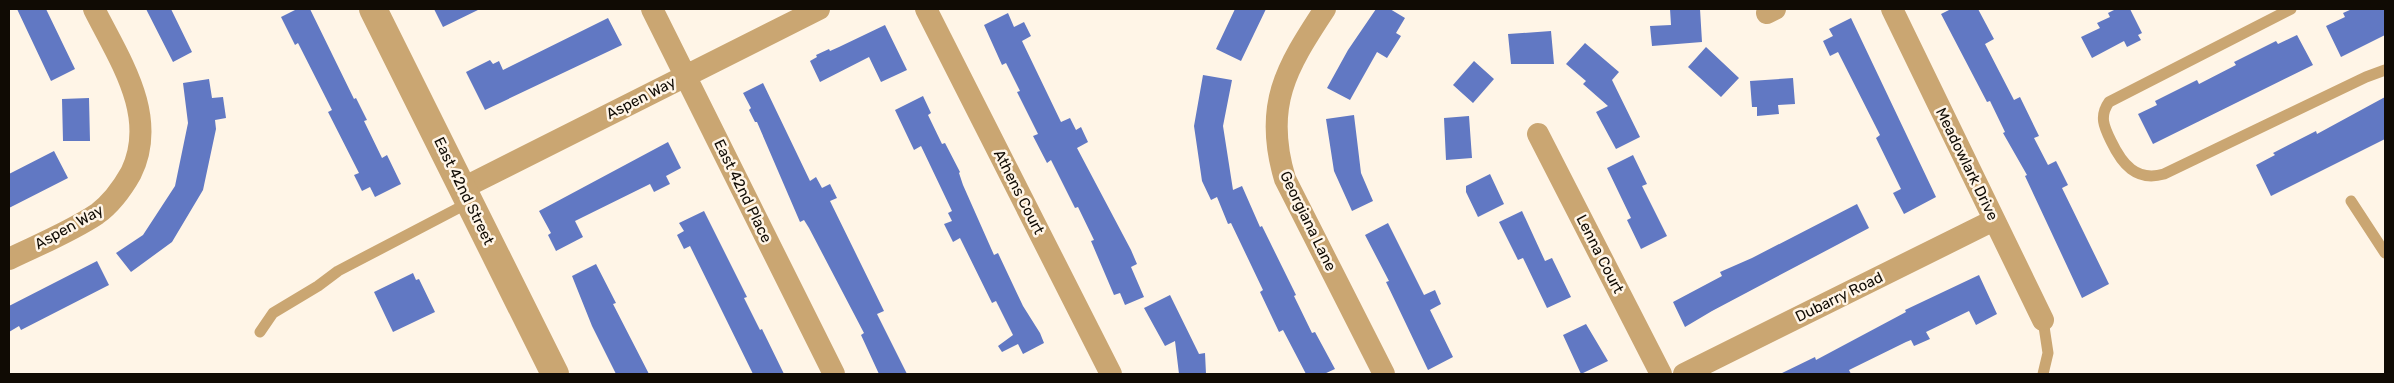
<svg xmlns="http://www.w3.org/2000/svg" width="2394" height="383" font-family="Rubik,sans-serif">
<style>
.building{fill:#6178c3}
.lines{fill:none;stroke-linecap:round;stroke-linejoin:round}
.service{stroke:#caa672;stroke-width:11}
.minor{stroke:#caa672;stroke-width:22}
.tertiary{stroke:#caa672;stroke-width:28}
.labels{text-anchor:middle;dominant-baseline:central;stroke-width:5;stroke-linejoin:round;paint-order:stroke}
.street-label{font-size:15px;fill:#100b04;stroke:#fff5e7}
</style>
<rect width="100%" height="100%" fill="#fff5e7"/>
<path class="building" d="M17,9H46L75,69L51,81Z
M146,9H171L192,52L173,62Z
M297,9H310L354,99L356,98L367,120L364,121L382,158L387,155L401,184L375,197L370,187L362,191L354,175L359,173L328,112L332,110L298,43L295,45L281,17Z
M434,9H480L443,27Z
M1235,9H1266L1241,61L1216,49Z
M1376,9H1390L1405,18L1396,33L1401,36L1387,58L1377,52L1350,100L1327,88L1348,50Z
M1670,9H1700L1702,42L1652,46L1650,26L1671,25Z
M1951,9H1978L1994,39L1985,44L2014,100L2020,97L2039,136L2034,138L2048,165L2056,161L2068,185L2062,188L2109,284L2082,298L2025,176L2027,175L2003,133L2005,132L1990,101L1987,102L1941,14Z
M2116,9H2130L2142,33L2138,35L2141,40L2127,47L2124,41L2092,58L2081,37L2100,28L2097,23L2110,17L2108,13Z
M2352,9H2385V35L2341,57L2326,26L2345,17L2343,13Z
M1008,13L1014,27L1024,22L1031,36L1022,41L1061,122L1070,118L1076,130L1081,127L1088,142L1077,148L1131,250L1137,264L1131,267L1144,297L1125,305L1120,293L1114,295L1091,241L1094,240L1078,207L1075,208L1051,160L1047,163L1033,136L1038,134L1017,92L1020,91L1006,63L1002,65L984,25Z
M608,18L622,45L485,110L466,72L490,60L493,64L499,61L503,70Z
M1851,18L1936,197L1904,214L1893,193L1901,189L1876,138L1880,135L1838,52L1830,56L1823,41L1833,36L1829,29Z
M885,25L907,70L881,82L869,57L820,82L810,61L817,57L816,55L829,49L830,51L839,47Z
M1551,31L1554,64H1511L1508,34Z
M2297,35L2313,65L2153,144L2138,114L2157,105L2155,101L2197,80L2199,84L2236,65L2234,62L2276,41L2278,44Z
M1585,43L1619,72L1612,80L1640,137L1616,149L1596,112L1608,106L1583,84L1586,81L1566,64Z
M1706,47L1739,78L1721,97L1688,67Z
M1474,61L1494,79L1473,103L1453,85Z
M1203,75L1232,80L1223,126L1233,190L1242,186L1260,227L1262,226L1296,295L1294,296L1312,333L1315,332L1335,369L1324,374H1306L1283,330L1279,332L1260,292L1263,290L1231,223L1228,224L1217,197L1211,200L1202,181L1194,126Z
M1793,78L1795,104L1778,105L1779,114L1757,116V107H1752L1750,81Z
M209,79L212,98L223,97L226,118L215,120L216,129L203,190L172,242L131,272L116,253L143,235L175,186L188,123L183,83Z
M763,83L810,181L816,177L822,188L830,184L837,198L830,201L884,311L877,314L907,374H879L861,335L864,333L809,228L804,220L800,222L757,122H755L749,110L751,108L743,93Z
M923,96L931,113L928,115L942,144L945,143L960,172L959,173L963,185L994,255L998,253L1023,306L1040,333L1044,343L1023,354L1018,344L1002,352L998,346L1013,335L996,301L992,303L960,238L953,242L944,224L952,221L948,213L952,211L921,146L914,150L895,110Z
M2385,97V139L2271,196L2256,165L2275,155L2273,153L2316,131L2317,134Z
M89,98L90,141H63L62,99Z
M1354,115L1361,173L1373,201L1352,211L1334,171L1326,119Z
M1469,116L1472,158L1446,160L1444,118Z
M668,142L681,168L666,176L670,184L654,192L650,184L575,221L583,237L556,251L548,235L551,233L539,211Z
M54,151L68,178L9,208V174Z
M1633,155L1647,184L1642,186L1667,236L1641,249L1627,220L1631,218L1607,168Z
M1490,174L1504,204L1478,217L1466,192V186Z
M1857,204L1869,228L1712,311L1685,327L1673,302L1722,276L1720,272L1752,258Z
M704,211L747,297L744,298L760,330L762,329L784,374H753L690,246L684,249L677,235L684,231L679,223Z
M1522,211L1545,261L1552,258L1571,297L1547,308L1523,258L1518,260L1499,222Z
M1388,223L1424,295L1435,290L1441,304L1430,310L1453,357L1428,370L1386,282L1389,281L1365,235Z
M97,261L109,285L21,330L19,326L9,332V306Z
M596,264L616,303L613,304L649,374H616L592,326L572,276Z
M413,273L416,280L419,279L435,312L393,332L374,292Z
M1979,275L1997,314L1976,325L1969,311L1926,332L1930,339L1914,346L1911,340L1906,342L1849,370L1851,374H1780L1815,357L1816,360L1906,312L1905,310Z
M1170,295L1199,354L1205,353L1206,374H1179L1175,341L1165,346L1144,308Z
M1586,324L1608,361L1581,374L1563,335Z"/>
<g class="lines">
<path class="service" d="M2291,9L2109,102C2099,116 2104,127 2111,141C2122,164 2136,182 2164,174L2366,77L2385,70
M2351,201L2385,253
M2043,320L2048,353L2043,374
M260,332L273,313L318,286L338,271L470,202"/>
<path class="minor" d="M652,9L834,374
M926,9L1111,374
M1325,9C1286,68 1263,106 1285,179L1384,374
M1892,9L2043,320
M1767,13L1775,9
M1538,134L1661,374
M463,188L819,9
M9,259C38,245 70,232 97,214C112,203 122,189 131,173C159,116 119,59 94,9
M1684,374L1994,220"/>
<path class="tertiary" d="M373,9L555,374"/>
</g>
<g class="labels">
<g class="street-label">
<text transform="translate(641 98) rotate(-27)">Aspen Way</text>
<text transform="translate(1967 164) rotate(64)">Meadowlark Drive</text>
<text transform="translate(464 191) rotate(64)">East 42nd Street</text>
<text transform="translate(743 191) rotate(64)">East 42nd Place</text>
<text transform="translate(1019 192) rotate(63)">Athens Court</text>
<text transform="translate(1308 221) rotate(64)">Georgiana Lane</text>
<text transform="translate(69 227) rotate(-29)">Aspen Way</text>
<text transform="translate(1600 254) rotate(63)">Lenna Court</text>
<text transform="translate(1839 297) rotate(-26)">Dubarry Road</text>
</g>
</g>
<rect width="2394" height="383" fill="none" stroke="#100b04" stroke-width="20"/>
</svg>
